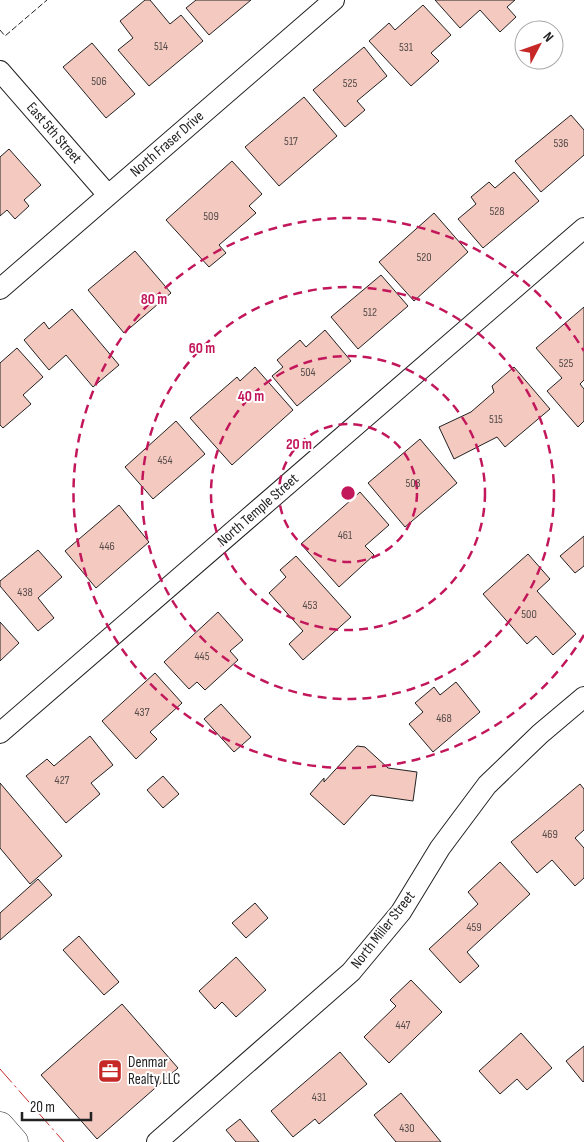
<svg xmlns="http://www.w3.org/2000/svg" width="584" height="1142" font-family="'Sofia Sans Condensed',sans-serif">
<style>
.building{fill:#f3c9c0;stroke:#222}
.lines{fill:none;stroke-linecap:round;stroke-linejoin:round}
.street-casing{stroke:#222;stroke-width:22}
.secondary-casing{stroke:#222;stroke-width:29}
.street{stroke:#fff;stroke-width:20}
.secondary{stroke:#fff;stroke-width:28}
.fence{stroke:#222;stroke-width:1;stroke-dasharray:6 2.5;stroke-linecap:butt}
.power{stroke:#c62828;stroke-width:1;stroke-dasharray:18 4 2.5 4;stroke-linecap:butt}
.ring{fill:none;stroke:#c2185b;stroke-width:2.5;stroke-dasharray:9 6}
.labels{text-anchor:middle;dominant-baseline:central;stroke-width:4;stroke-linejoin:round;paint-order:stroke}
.number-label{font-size:12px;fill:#564c4a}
.street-label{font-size:15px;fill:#222;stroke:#fff}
.poi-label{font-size:15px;fill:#222;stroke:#fff;text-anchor:start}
.centre{fill:#c2185b;stroke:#fff;stroke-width:2.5}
.ring-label{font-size:15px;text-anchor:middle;font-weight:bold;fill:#c2185b;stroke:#fff;stroke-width:4;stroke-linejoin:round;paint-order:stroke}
</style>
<rect width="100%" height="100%" fill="#fff"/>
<path class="building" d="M145,0H150L170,24L181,15L203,41L149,86L118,50L133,38L120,21Z
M196,0H251L209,35L186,8Z
M435,0H515L507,7L516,17L500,32L480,10L460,28Z
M423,5L451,35L431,53L439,61L411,86L369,41L389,23L395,30Z
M92,43L135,94L106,118L63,67Z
M364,47L387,76L357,101L365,110L345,127L313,90Z
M304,97L337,136L279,186L245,147Z
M571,115L584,130V155L541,192L515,161Z
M9,149L41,185L24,200L29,206L15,219L7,210L0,216V157Z
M232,161L262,194L249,206L256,213L219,245L226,253L209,267L166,220Z
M514,172L539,201L483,248L458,219L476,204L471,197L489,182L495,188Z
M434,213L468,252L414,301L379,262Z
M135,251L171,293L124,333L88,290Z
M381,275L408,306L358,349L331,317Z
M584,307V380L580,384L584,389V421L578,427L547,391L562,378L536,348Z
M72,309L119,365L93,387L66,355L49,370L24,340L44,322L49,329Z
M325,330L351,361L297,406L272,376L283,367L277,360L300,340L306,347Z
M17,348L43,377L23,395L31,404L3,428L0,425V363Z
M255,367L293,410L232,465L190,418L237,377L240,381Z
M514,367L550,409L505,447L497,437L454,459L439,427L471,412L494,392L492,386Z
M176,421L205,454L153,499L125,467Z
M420,439L457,483L405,527L368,483Z
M360,492L389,525L365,546L374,555L339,587L301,544Z
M119,505L149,542L96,588L65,551Z
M584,536V566L575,573L560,556Z
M38,550L62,577L38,598L54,618L38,631L0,586V581Z
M528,554L550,579L537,591L576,634L553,655L536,636L527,644L483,594Z
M296,556L351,617L303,660L289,644L303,631L269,593L286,577L280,570Z
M218,612L243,640L230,651L238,660L205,690L197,682L189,689L164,662Z
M0,622L19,643L0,661Z
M155,673L182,703L150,732L157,739L136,759L102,721Z
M456,682L480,712L433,752L409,724L423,712L415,703L434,687L440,695Z
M221,704L251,737L234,752L204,719Z
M90,736L113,765L91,783L100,794L66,823L26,776L47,759L54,766Z
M357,746L365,747L388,768L417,772L413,801L371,795L344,825L310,794L324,778V782Z
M163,776L179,794L163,808L147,790Z
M0,783L62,856L30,884L0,848Z
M580,784L584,789V830L575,838L584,848V878L575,886L552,860L537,873L511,842Z
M500,862L530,894L467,952L479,966L460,983L429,949L478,904L468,892Z
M38,879L52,895L0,940V913Z
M255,903L268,918L246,938L232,923Z
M79,936L119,982L104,995L63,950Z
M236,957L266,990L236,1017L222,1002L215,1009L199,991Z
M411,980L442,1012L389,1063L364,1037L396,1006L390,1000Z
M122,1004L178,1068L97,1139L41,1075Z
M521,1033L552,1068L527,1090L517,1079L500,1094L479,1071Z
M584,1046V1081L583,1082L566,1061Z
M340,1052L367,1084L319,1124L315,1119L293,1137L271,1111Z
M401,1093L441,1142H396L374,1115Z
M240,1119L259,1142H236L226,1130Z"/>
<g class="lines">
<defs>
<path id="street" d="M0,71L108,195
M0,289L334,0
M0,733L584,228
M157,1142L351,972L401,912L440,848L487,785L540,734L584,697"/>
<path id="secondary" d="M0,1126L14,1142"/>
</defs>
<use href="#street" class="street-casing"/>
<use href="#secondary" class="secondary-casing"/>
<use href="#street" class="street"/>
<use href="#secondary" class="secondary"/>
<path class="fence" d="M0,30L5,36L47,0"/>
<path class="power" d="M0,1069L64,1142"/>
</g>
<g class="ring">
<circle cx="348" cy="493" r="69"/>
<circle cx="348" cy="493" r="137"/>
<circle cx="348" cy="493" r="206"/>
<path d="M584 635A275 275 0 1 1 584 351"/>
</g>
<defs>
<symbol id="office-square" viewBox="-11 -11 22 22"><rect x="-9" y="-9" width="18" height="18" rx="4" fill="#c62828" stroke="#fff"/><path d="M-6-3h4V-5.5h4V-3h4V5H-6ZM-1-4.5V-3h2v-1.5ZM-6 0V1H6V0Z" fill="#fff"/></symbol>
</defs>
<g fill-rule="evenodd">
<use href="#office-square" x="96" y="1057" width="28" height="28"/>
</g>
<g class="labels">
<g class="number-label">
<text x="161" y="46">514</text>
<text x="406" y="47">531</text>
<text x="99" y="81">506</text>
<text x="350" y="83">525</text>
<text x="291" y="141">517</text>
<text x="561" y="143">536</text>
<text x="497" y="211">528</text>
<text x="211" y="216">509</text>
<text x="424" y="257">520</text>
<text x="370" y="312">512</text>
<text x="566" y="363">525</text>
<text x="308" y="372">504</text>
<text x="496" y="419">515</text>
<text x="165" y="460">454</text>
<text x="413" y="483">503</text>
<text x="345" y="535">461</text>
<text x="107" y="546">446</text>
<text x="25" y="592">438</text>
<text x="310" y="605">453</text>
<text x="529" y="614">500</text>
<text x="202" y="656">445</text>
<text x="142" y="712">437</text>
<text x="444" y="718">468</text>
<text x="62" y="780">427</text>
<text x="550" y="834">469</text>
<text x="474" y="927">459</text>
<text x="403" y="1025">447</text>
<text x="319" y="1097">431</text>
<text x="407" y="1128">430</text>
</g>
<g class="street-label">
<text transform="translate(54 133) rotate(49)">East 5th Street</text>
<text transform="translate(167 144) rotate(-41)">North Fraser Drive</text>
<text transform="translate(258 510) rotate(-41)">North Temple Street</text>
<text transform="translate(383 930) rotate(-52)">North Miller Street</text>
</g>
<g class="poi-label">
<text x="128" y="1062">Denmar<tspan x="128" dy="17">Realty LLC</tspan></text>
</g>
</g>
<circle cx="348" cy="493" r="8" class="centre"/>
<g class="ring-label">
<text x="154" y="304">80 m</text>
<text x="202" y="353">60 m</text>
<text x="251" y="401">40 m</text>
<text x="299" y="449">20 m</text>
</g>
<g transform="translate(539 45) rotate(49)"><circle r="24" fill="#ffffff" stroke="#a7a7a7"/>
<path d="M0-4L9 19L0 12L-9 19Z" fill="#c62828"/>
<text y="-8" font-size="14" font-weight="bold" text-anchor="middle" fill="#222222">N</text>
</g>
<path d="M22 1112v8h69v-8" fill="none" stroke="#222222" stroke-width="2.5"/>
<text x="30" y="1112" font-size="15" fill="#222222" stroke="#ffffff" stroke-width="4" paint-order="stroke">20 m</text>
</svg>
